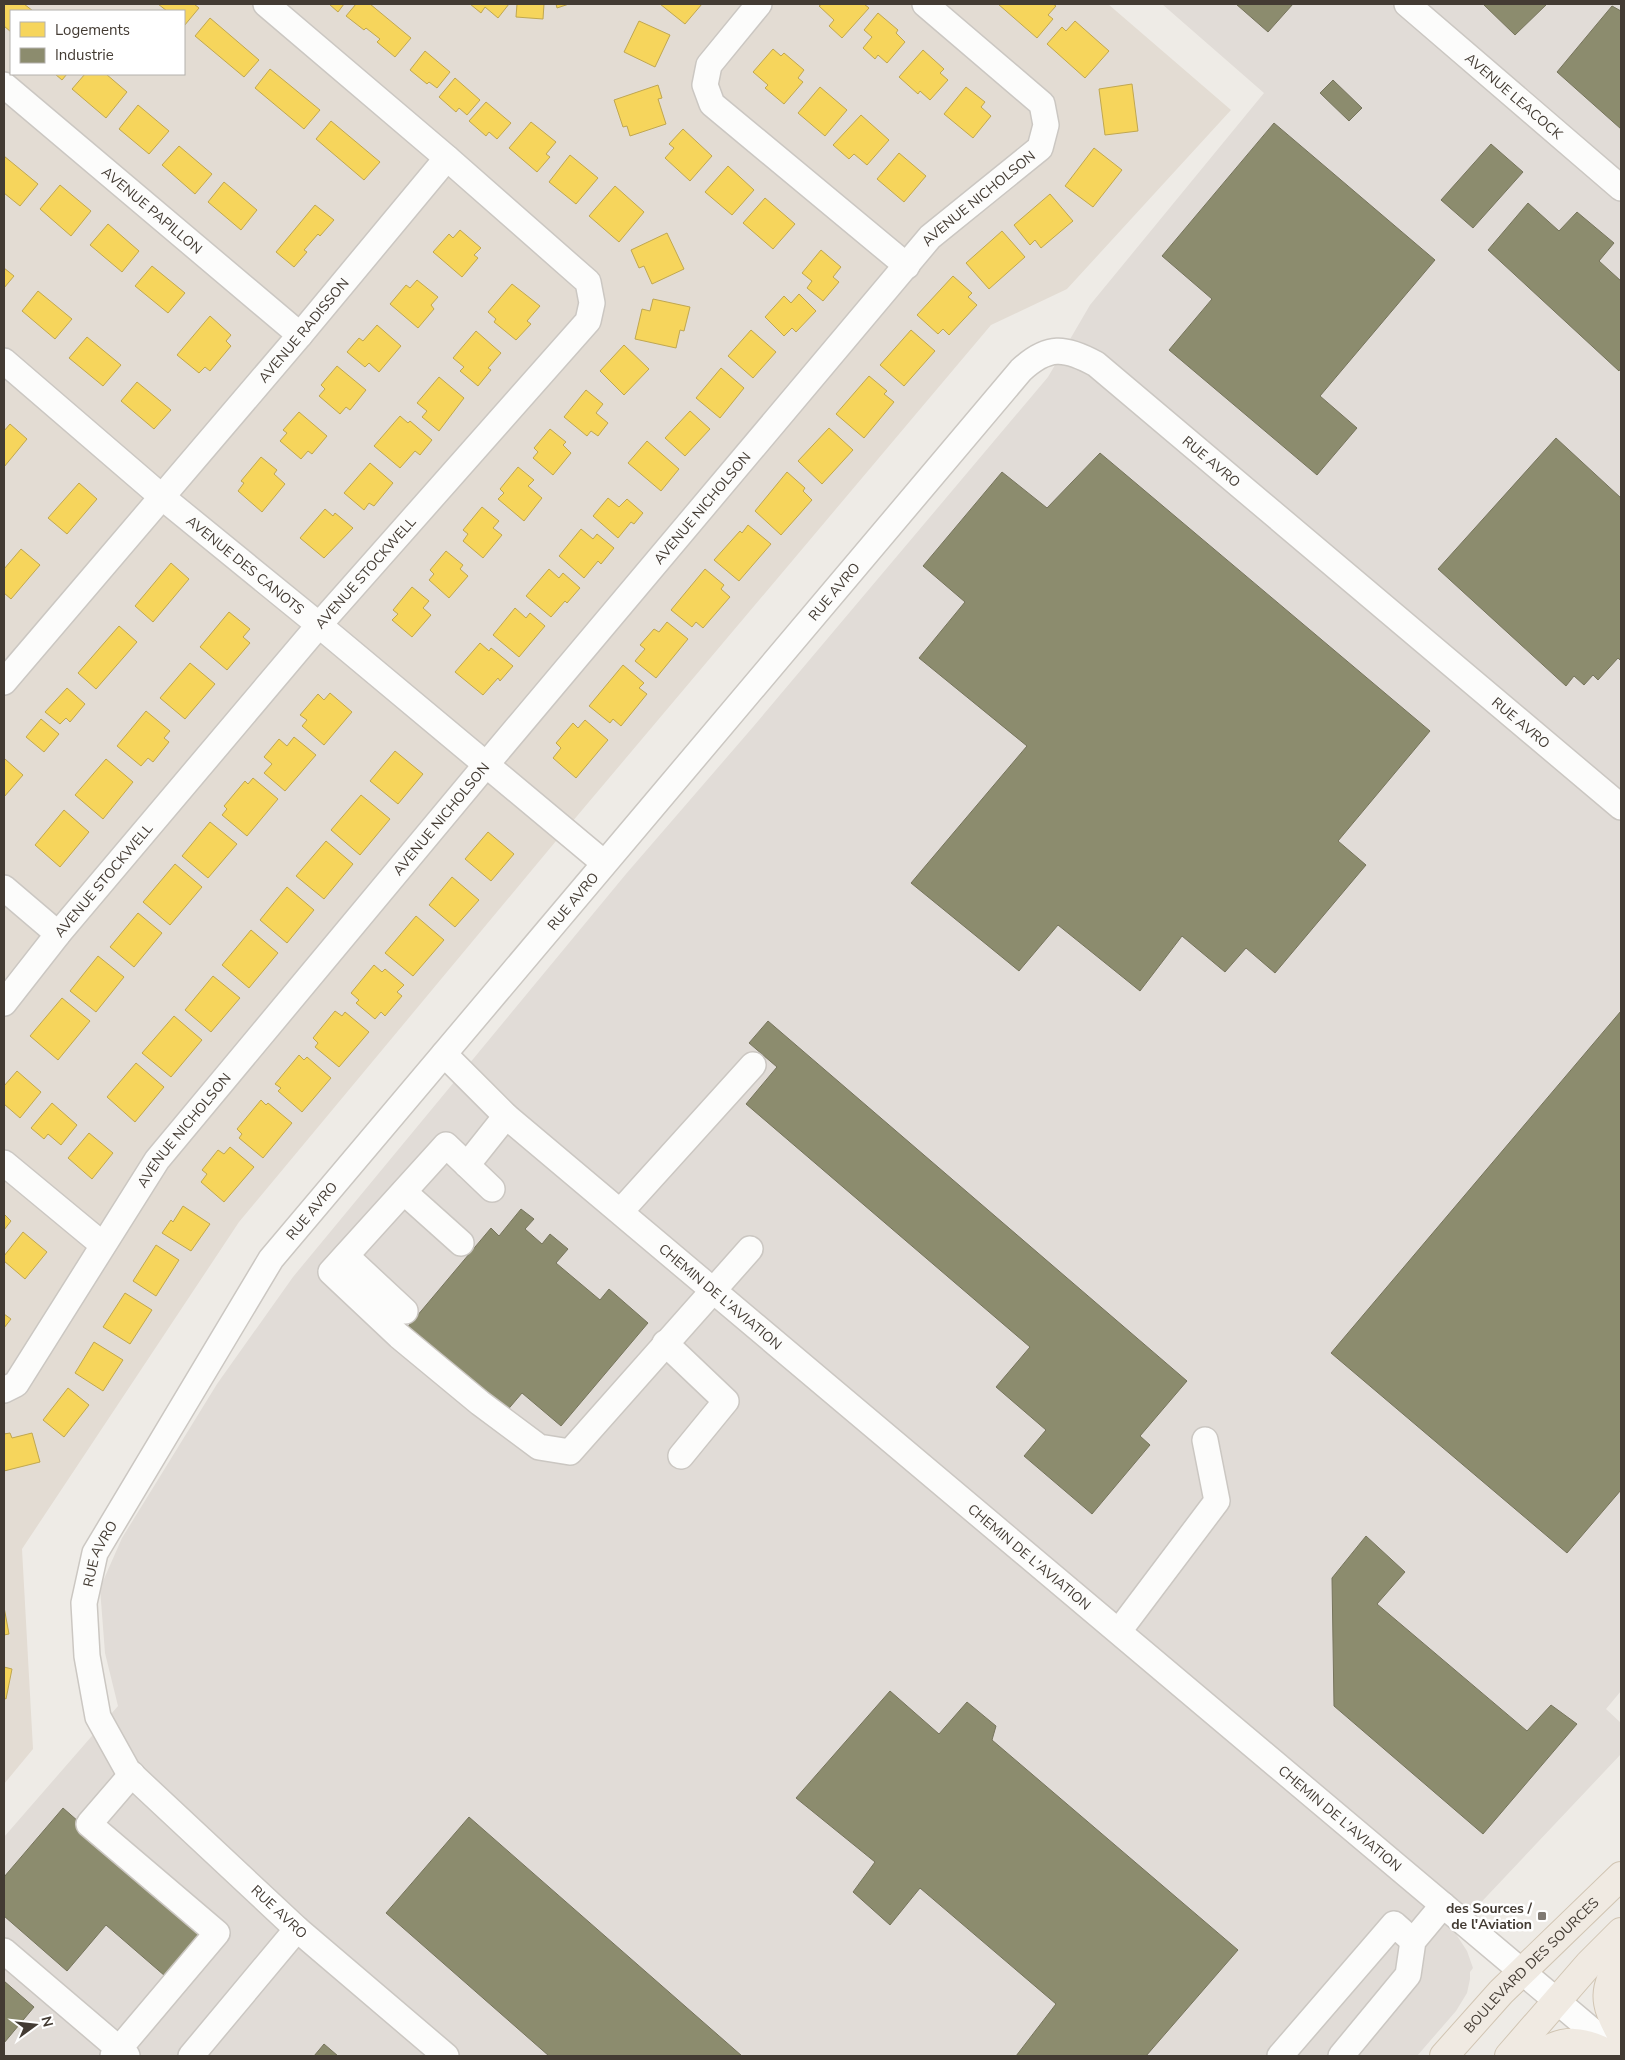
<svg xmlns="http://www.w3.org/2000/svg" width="1625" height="2060" font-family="'Nunito Sans',sans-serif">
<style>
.residential{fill:#e3dcd3;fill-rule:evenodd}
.industrial{fill:#e1dcd7}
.homes{fill:#f6d55c;stroke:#c0a750}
.industry{fill:#8c8c6e;stroke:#76745c}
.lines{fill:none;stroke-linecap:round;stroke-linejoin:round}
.minor-casing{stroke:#cbc7c2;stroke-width:28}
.major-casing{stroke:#d1c5b3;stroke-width:30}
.minor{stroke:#fcfcfb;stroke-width:25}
.major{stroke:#f0eae2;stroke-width:28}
.poi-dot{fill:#7f7972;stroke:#fff;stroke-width:2}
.labels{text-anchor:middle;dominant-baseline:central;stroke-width:5;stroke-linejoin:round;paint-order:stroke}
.street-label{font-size:14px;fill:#433b33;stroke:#fff}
.poi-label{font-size:14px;font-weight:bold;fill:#433b33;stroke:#fff;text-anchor:end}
</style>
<rect width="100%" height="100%" fill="#eeebe6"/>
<path class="residential" d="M4,4H1108L1231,110L1067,289L991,325L556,841L239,1222L22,1549L33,1749L4,1784ZM11,11H184V74H11Z"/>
<path class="industrial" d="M1162,4H1621V1691L1606,1709L1621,1723V1754L1454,1931L1467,1951L1473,1968L1470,1972V1979L1467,1993L1456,2011L1417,2056H4V1837L118,1706L105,1653L100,1588L122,1538L217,1384L293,1277L626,874L753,727L1048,377L1090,305L1264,93Z"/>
<path class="homes" d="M4,4H24L33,11H11V32L4,26Z
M158,4H194L199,8L184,26V11H167Z
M329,4H344L338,12Z
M356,4H370L411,38L395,57L377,42L380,39L366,28L364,30L346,16Z
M470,4H509L498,18L485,7L481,13Z
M517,4H544L543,19L516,17Z
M556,4H569L557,8Z
M660,4H702L685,24Z
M822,4H864L869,8L842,38L829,26L834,20L819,6Z
M998,4H1053L1056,6L1048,15L1053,19L1037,38Z
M878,13L898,30L896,33L905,42L887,63L878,55L875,59L863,48L872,37L864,30Z
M210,18L259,60L244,77L195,36Z
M639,21L670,35L655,67L624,52Z
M1075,21L1109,51L1085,78L1047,44L1062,27L1066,31Z
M773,49L781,56L784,53L804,70L798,78L803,82L784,104L765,88L768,85L753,72Z
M923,50L944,69L940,73L948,80L930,100L920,91L918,94L899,77Z
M425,51L450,72L437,88L429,82L427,84L410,70Z
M270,69L320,110L304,129L255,88Z
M55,74H67L62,80Z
M85,74H106L127,92L106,118L72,89Z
M455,78L480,100L467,115L459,108L456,112L439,97Z
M1132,84L1138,131L1105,135L1099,89Z
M658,85L662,98L658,99L666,124L630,136L627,126L623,127L614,100Z
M820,87L847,110L825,136L798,113Z
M966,87L985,102L981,107L991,116L973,138L944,114Z
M486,102L511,123L497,139L489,132L486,136L469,121Z
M138,105L169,131L149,154L119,129Z
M861,115L889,140L867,165L854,154L849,159L833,145Z
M331,121L380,162L364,180L316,139Z
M531,122L556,142L546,154L550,157L537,172L509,148Z
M683,129L712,156L690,181L665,158L674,148L669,144Z
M179,146L212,174L195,194L162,165Z
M1094,148L1122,170L1093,207L1065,186Z
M899,153L926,176L904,202L877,179Z
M570,155L598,178L576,204L549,182Z
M4,156L38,184L20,206L4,193Z
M728,166L754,190L732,215L705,192Z
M224,182L257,210L241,230L208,202Z
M60,185L91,211L71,236L40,209Z
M615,186L644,212L619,242L589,216Z
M1050,194L1073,221L1041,248L1035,240L1030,245L1014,225Z
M765,198L795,224L773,249L743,223Z
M315,205L334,220L320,236L318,234L304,250L307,252L294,267L276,252Z
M108,224L139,251L122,272L90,245Z
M460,230L481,248L474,255L478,258L462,277L433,252L449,234L453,238Z
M1002,231L1025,257L989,289L966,263Z
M667,233L684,269L652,284L644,266L639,268L631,250Z
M821,250L841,267L833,277L839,282L823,301L807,288L812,281L802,273Z
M152,266L185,293L168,313L135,286Z
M4,268L14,276L4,288Z
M953,276L972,293L968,297L977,305L949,335L943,329L938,334L917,315Z
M417,280L438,297L431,305L434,309L418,328L390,304L406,285L410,288Z
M512,284L540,306L527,321L531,324L516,340L494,322L496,319L488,312Z
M38,291L72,319L55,339L22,311Z
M799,294L816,311L796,332L792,328L784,336L765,317L784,296L791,303Z
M653,299L690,307L684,331L680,330L676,348L635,339L642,309L650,311Z
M210,316L231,335L226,341L231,346L210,371L205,367L199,373L177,355Z
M377,325L401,346L379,372L369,363L365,367L347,352L359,338L363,341Z
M751,330L776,352L753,378L728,356Z
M911,330L935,351L904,386L880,365Z
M476,331L501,353L488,368L491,370L478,386L460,371L464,367L453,358Z
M87,337L121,365L103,386L69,358Z
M624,345L649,369L624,395L600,371Z
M337,366L366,390L350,410L346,407L340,414L319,396L325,389L321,385Z
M721,368L744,388L720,418L696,398Z
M869,376L887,391L884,394L894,402L864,438L836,414Z
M439,377L464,398L439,431L422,417L427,411L417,403Z
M137,382L171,410L154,429L121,401Z
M586,390L603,404L596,413L608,423L598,436L591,431L587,436L564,417Z
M690,411L710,429L685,456L665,438Z
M299,412L327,436L312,454L308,451L301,459L280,441L287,433L283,430Z
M400,416L408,423L410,421L432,440L420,455L415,451L400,468L374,446Z
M10,424L27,439L4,467V431Z
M829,428L853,450L822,484L798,461Z
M550,429L566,442L563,445L571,453L553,475L533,458L538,452L534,448Z
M647,441L679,469L661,491L628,463Z
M261,457L277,470L274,474L285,484L262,512L238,491L244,483L241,481Z
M370,463L393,483L374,506L369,503L364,510L344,493Z
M518,467L534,480L528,486L542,498L524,521L498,499L504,493L500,489Z
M787,472L805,488L803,491L812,500L781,535L755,511Z
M79,483L97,499L67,534L48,518Z
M608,498L619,507L627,499L643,513L634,524L631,522L618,538L593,516Z
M482,507L499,521L493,528L502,535L483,558L463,541L468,534L463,530Z
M325,509L333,516L335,513L353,528L324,558L300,538Z
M748,525L771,544L739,581L714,560L740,531L742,533Z
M581,529L593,539L597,534L614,548L601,564L598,561L584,578L559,556Z
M21,549L40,565L11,599L4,593V569Z
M446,551L463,565L460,569L468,576L449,598L429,580L434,574L430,570Z
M171,563L189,579L153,622L135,606Z
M549,569L559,578L563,573L580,588L567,603L565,601L551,617L526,596Z
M705,569L724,585L721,589L730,597L703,628L696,622L692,627L671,610Z
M412,587L429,601L423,608L431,615L412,637L392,620L398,614L393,610Z
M515,608L526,618L530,613L545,626L519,657L493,635Z
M229,612L250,629L243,637L250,643L227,670L200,647Z
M667,622L688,639L656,678L635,661L645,649L640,645L654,629L659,632Z
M119,626L137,642L96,689L78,673Z
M480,643L489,651L491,648L513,666L500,681L498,678L483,695L455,672Z
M190,663L215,684L185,719L160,698Z
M623,665L644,683L639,688L647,694L621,726L613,719L610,723L589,706Z
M67,688L85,704L70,722L66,718L60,724L45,712Z
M330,693L352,712L324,745L302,726L307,720L300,715L318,694L324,700Z
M146,711L170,731L164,738L169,742L153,762L148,758L141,766L117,746Z
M41,719L59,734L44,752L26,737Z
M585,720L608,740L576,778L553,758L561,748L556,743L573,723L578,728Z
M294,737L316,755L285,791L264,773L272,764L264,757L279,739L287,746Z
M395,751L423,774L398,804L370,781Z
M5,759L23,775L4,797V761Z
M106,759L133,782L103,819L75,795Z
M253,778L278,799L247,836L222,815L227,809L224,806L245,781L248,784Z
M361,795L390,819L360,855L331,830Z
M64,810L89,832L60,867L35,845Z
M210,822L237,844L208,878L182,856Z
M488,832L514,854L491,881L465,859Z
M326,841L353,864L324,899L296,876Z
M175,864L202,887L170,925L143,902Z
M452,877L479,900L455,927L429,905Z
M287,887L314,910L287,943L260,920Z
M138,913L162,933L134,967L110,947Z
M416,916L444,940L413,976L385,953Z
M251,930L278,953L249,988L222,965Z
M98,956L124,977L96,1012L70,991Z
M374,965L382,972L385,969L404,985L397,992L402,996L385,1016L381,1012L375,1019L356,1003L359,1000L351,993Z
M213,976L240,998L211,1032L185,1010Z
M62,998L90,1021L58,1060L30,1036Z
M335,1011L342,1016L345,1012L369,1032L339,1067L315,1047L318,1043L313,1038Z
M174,1016L202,1040L171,1077L142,1053Z
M299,1055L304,1060L307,1057L331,1078L302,1112L278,1091L281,1088L275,1084Z
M136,1063L164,1087L135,1122L107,1097Z
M17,1071L41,1092L20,1118L4,1104V1086Z
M261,1100L266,1105L268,1103L292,1123L263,1158L239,1138L242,1134L237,1129Z
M52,1103L77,1125L61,1145L48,1134L44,1139L31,1128Z
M89,1133L113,1153L92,1179L68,1158Z
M230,1147L254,1167L224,1202L201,1182L207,1174L202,1170L218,1150L224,1154Z
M183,1206L210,1224L191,1251L162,1233L171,1220L173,1222Z
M4,1214L11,1221L4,1230Z
M23,1232L47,1252L25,1279L4,1261V1256Z
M156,1245L179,1260L156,1296L133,1281Z
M125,1293L152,1310L130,1344L103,1327Z
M4,1314L11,1319L4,1328Z
M94,1342L123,1360L103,1391L75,1373Z
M68,1388L89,1405L64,1437L43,1420Z
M10,1433L12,1438L32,1433L40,1462L4,1471V1434Z
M4,1607L9,1634L4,1635Z
M4,1667L12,1669L6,1699L4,1698Z"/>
<path class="industry" d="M1236,4H1293L1268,32Z
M1483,4H1547L1515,35Z
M1612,6L1621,11V129L1557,72Z
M1333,80L1362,108L1349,121L1320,93Z
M1274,123L1435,260L1320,396L1357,428L1317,475L1169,350L1212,299L1162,256Z
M1491,144L1523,172L1473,228L1441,200Z
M1528,203L1559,231L1577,212L1614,243L1599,261L1621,281V368L1619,371L1488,250Z
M1556,438L1621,498V661L1618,658L1598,680L1593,675L1584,685L1574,676L1566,686L1438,569Z
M1100,453L1430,731L1338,841L1366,865L1275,973L1246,948L1225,972L1182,936L1140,991L1058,925L1019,971L911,883L1027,746L919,658L965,602L923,566L1002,472L1047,508Z
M1621,1011V1490L1567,1553L1331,1353Z
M768,1021L1187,1381L1140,1436L1150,1445L1092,1514L1024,1456L1046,1430L996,1387L1030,1347L746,1104L777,1067L749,1043Z
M521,1209L534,1219L525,1229L542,1244L550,1234L568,1249L556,1263L600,1300L609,1289L648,1323L561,1426L522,1393L505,1413L406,1329L491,1228L499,1236Z
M1366,1536L1405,1572L1377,1604L1527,1731L1551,1705L1577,1724L1483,1834L1334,1706L1332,1578Z
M890,1691L939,1734L967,1702L996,1726L992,1740L1238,1950L1146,2056H1016L1056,2004L920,1888L890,1925L853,1892L875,1862L796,1798Z
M63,1808L204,1931L165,1976L106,1925L67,1971L4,1916V1877Z
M469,1817L742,2056H549L386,1913Z
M4,1981L34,2007L4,2043Z
M324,2044L338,2056H314Z"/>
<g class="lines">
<defs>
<g id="minor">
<path d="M759,4L709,65L705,85L712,104L907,266"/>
<path id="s1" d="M1407,4L1621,188"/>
<path id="s2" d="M4,85L300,335"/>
<path id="s3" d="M4,361L162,497L319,625L604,863"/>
<path id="s4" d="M4,682L300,335L447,158"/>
<path d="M4,888L58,934"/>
<path id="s5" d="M4,1003L58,934L319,625L588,321L592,303L588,282L447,158L266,4"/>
<path id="s6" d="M444,1054L506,1116L1621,2055"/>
<path d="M4,1163L103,1245"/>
<path d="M467,1165L506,1116"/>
<path d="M492,1189L446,1145L331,1272L399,1336L480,1403L539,1447L570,1452L750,1249"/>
<path d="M404,1192L461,1243"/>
<path d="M621,1211L753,1065"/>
<path d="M346,1256L405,1311"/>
<path d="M665,1343L726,1401L681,1456"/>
<path id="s7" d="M4,1390L16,1384L157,1160L485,766L930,237L1040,148L1046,125L1042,104L925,4"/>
<path d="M1119,1631L1217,1501L1205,1440"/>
<path d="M4,1951L119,2049L113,2056"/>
<path d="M127,2056L119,2049L217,1933L89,1824L132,1774"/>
<path d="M191,2056L297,1929"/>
<path id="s8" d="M446,2056L297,1929L128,1771L98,1717L87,1656L84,1603L95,1553L271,1259L1021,370C1048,345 1065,347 1096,364L1621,807"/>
<path d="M1280,2056L1394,1924L1413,1941"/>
<path d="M1341,2056L1408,1975L1413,1941L1443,1905"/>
</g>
<g id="major">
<path d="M1621,1956C1604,1992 1602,1999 1621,2034"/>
<path id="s9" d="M1444,2056L1501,1992L1621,1876"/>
<path d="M1509,2056L1589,1964L1621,1932"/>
<path d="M1537,2056C1564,2037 1584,2040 1612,2056"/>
</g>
</defs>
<use href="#minor" class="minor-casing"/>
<use href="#major" class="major-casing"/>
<use href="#minor" class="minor"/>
<use href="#major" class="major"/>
</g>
<rect class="poi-dot" x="1537" y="1911" width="10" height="10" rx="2.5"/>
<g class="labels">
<g class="street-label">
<text stroke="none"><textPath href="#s1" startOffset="141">AVENUE LEACOCK</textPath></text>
<text stroke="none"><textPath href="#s7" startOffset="1544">AVENUE NICHOLSON</textPath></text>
<text stroke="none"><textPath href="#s2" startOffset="194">AVENUE PAPILLON</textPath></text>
<text stroke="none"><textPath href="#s4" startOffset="462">AVENUE RADISSON</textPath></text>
<text stroke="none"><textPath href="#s8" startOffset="2395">RUE AVRO</textPath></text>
<text stroke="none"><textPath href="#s7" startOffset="1128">AVENUE NICHOLSON</textPath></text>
<text stroke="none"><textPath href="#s3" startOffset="316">AVENUE DES CANOTS</textPath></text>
<text stroke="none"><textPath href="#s5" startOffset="562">AVENUE STOCKWELL</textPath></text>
<text stroke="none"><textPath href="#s8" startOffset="1871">RUE AVRO</textPath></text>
<text stroke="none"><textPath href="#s8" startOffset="2800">RUE AVRO</textPath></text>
<text stroke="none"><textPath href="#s7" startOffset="722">AVENUE NICHOLSON</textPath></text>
<text stroke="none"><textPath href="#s5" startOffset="158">AVENUE STOCKWELL</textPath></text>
<text stroke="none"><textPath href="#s8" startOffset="1466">RUE AVRO</textPath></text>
<text stroke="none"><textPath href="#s7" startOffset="318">AVENUE NICHOLSON</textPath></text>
<text stroke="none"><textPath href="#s8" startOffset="1061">RUE AVRO</textPath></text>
<text stroke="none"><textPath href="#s6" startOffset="368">CHEMIN DE L'AVIATION</textPath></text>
<text stroke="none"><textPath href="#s8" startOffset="656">RUE AVRO</textPath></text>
<text stroke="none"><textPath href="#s6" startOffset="772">CHEMIN DE L'AVIATION</textPath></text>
<text stroke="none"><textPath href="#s6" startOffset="1178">CHEMIN DE L'AVIATION</textPath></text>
<text transform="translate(279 1912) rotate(43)">RUE AVRO</text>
<text stroke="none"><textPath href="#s9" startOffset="126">BOULEVARD DES SOURCES</textPath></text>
</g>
<g class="poi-label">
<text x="1532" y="1908">des Sources /<tspan x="1532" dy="16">de l'Aviation</tspan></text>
</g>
</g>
<rect width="1625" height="2060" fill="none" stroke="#433b33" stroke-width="10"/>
<rect x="10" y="10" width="175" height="65" fill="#ffffff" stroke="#b4b1ad"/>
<rect x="20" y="22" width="25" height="15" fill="#f6d55c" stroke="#b4b1ad"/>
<text x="55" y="35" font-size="15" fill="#433b33">Logements</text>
<rect x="20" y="48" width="25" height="15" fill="#8c8c6e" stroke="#b4b1ad"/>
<text x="55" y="60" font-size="15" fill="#433b33">Industrie</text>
<g transform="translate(35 2025) rotate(75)" stroke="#ffffff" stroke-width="4" paint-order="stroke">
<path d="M0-4L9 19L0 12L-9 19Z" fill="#433b33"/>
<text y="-8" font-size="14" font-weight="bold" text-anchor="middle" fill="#433b33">N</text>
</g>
</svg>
